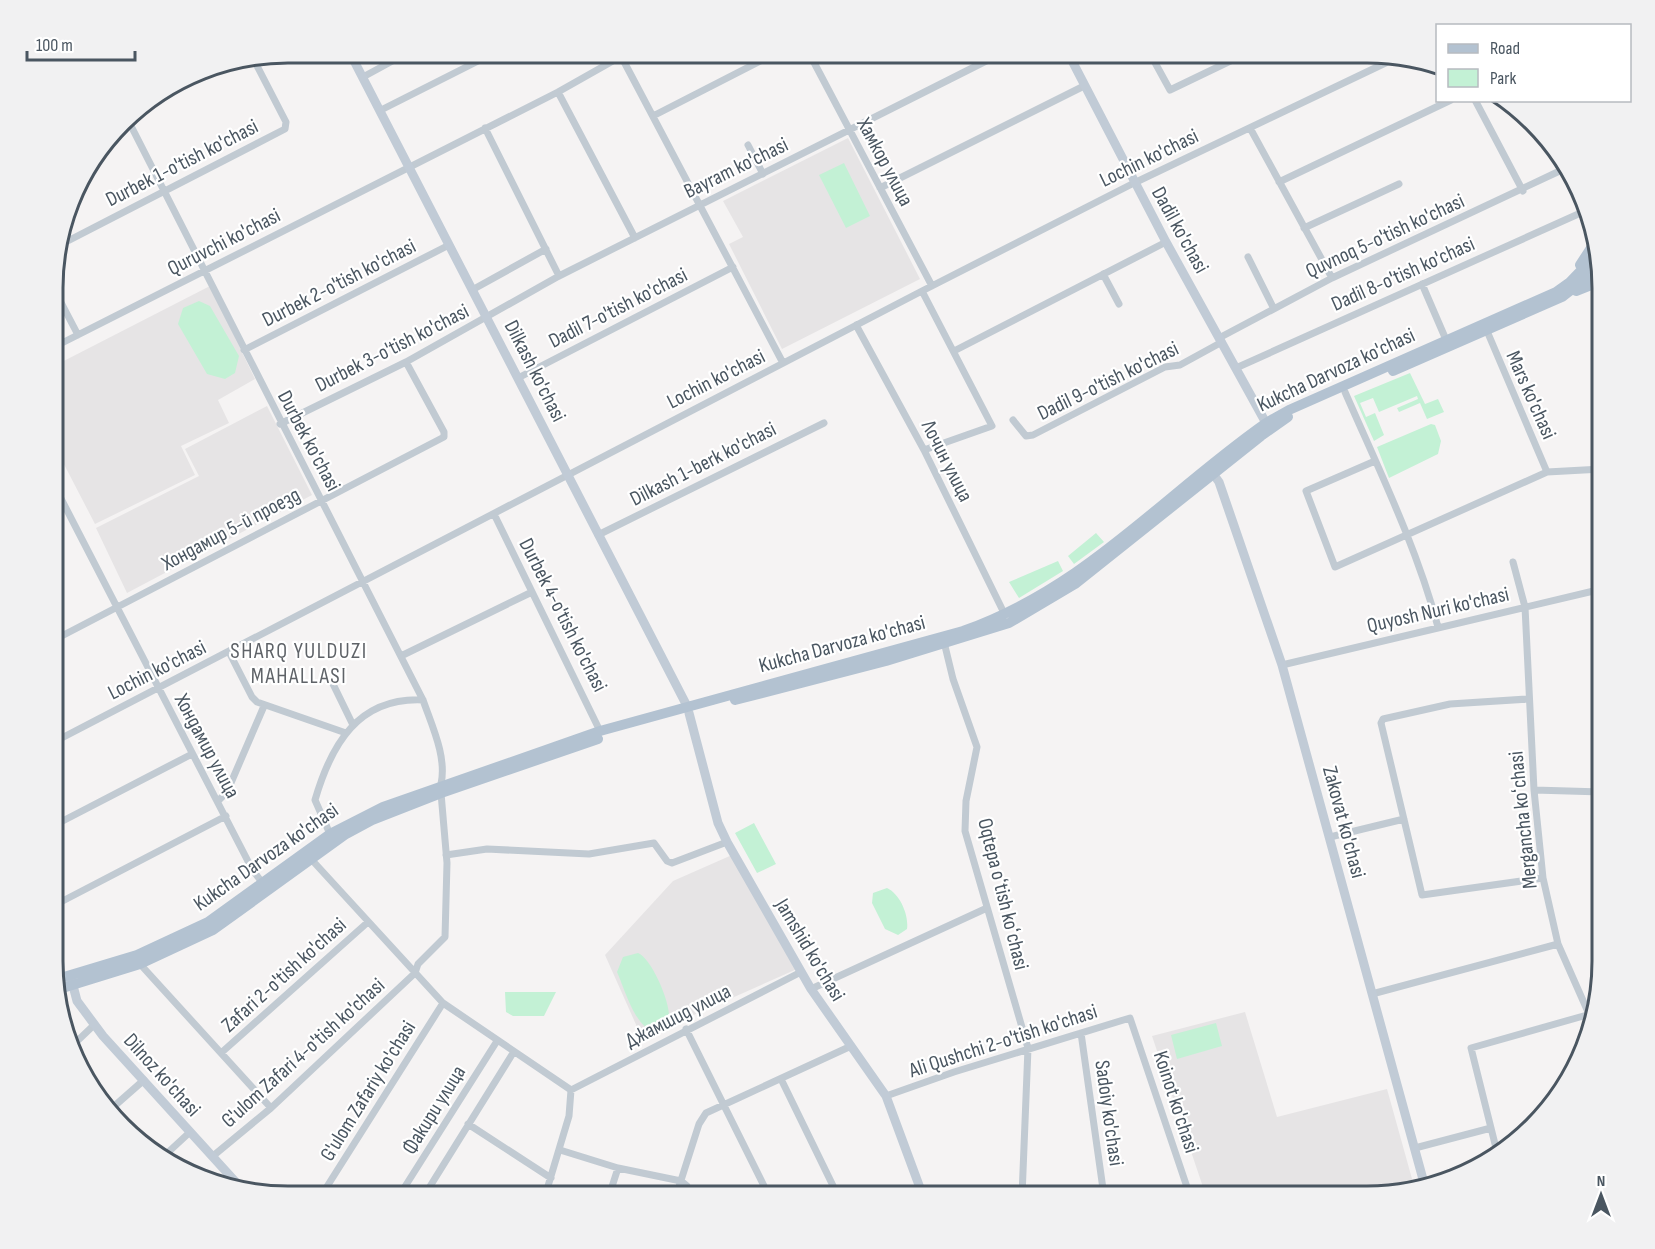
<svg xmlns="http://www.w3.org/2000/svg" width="1655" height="1249" font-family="'Sofia Sans Condensed',sans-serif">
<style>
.education{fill:#e6e4e5}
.green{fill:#c3f1d5}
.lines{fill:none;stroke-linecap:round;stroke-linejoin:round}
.street{stroke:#c1cad2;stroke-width:7}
.secondary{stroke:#c1cbd6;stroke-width:9}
.primary{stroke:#b3c2d1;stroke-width:10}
.labels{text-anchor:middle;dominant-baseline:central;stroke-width:4.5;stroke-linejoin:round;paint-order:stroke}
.street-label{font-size:21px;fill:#4a5661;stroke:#fff}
.neighbourhood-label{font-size:22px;letter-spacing:1.5px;fill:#5f6368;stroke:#fff}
.rim{fill:none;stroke:#4a5661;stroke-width:3}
</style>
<rect width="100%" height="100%" fill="#f5f3f3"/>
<path class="education" d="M848,138L920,279L782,349L729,244L743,237L723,201Z
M210,286L255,379L218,400L229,423L181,446L195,475L95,524L54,445V366Z
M267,406L312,495L127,593L96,528L199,476L185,449Z
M732,855L797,969L642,1038L605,955L673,881Z
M1245,1012L1277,1117L1387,1089L1414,1186L1367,1196H1206L1209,1195L1207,1189L1204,1190L1152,1036Z"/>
<path class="green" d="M844,163L870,216L846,228L819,175Z
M199,301L210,306L239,356L235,373L225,379L207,374L178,324L183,308Z
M1410,373L1425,404L1438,399L1444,412L1427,419L1420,403L1399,412L1397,408L1418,399L1417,396L1379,412L1373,398L1360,403L1366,417L1375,413L1384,435L1374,441L1354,396Z
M1431,424L1435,425L1441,441L1438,454L1389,478L1377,447Z
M1096,533L1104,542L1074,564L1068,556Z
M1058,561L1063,571L1019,598L1009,582Z
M754,823L776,864L757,873L735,833Z
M887,888C900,894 909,915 907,929L898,935L885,929L872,903L873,893Z
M638,953C652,958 675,1011 668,1025C641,1050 625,989 617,972L623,957Z
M505,992H556L544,1016H513L506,1012Z
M1216,1023L1222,1046L1177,1059L1171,1035Z"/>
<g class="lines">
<path class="street" d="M809,53L932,286
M1159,53L1153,56V59L1170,90L1247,53
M621,56L783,363
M363,77L407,53
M558,92L635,238
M1475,100L1523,191
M381,110L494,53
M653,116L776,53
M127,118L423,700C432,726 447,757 441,784
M485,128L559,276
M1250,128L1332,278
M748,145L763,174
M1279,182L1451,100
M880,188L1084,86
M1304,228L1399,184
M58,246L285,129L286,122L253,58
M1248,257L1273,307
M1103,274L1119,304
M1422,284L1447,342
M54,289L78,335
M472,290L546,249
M922,291L992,426L924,450
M856,325L924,450L1005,615
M1487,331L1547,472
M1219,338L1332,278L1566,168
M54,347L558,92L627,53
M244,350L449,245
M954,351L1166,242
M1236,368L1585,211
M518,378L733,267
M1345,392C1379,470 1416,545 1438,627
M1013,420L1026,436L1033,435L1165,367L1180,365L1222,342
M280,424L406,362L559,276L1002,53
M1375,461L1306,491L1335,567L1547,472L1602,469
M54,485L252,869L264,885
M494,514L600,731
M598,535L824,423
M1513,562L1525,607L1534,790L1543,878L1558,944L1592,1021
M54,640L444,437V432L406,362
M944,642L953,679L977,747L966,801L965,831L1028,1048L1022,1196
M229,652L252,697L257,702L346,733
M401,656L532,592
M1282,665L1602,589
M333,684L352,723
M1528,699L1450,704L1383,719L1381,723L1422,895L1543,878
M54,742L922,291L1132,184L1398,57
M1534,790L1602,792
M218,801L227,792L264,706
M53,826L192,754
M330,834L315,800C331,745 358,697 423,700
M1330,837L1404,819
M446,855L487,849L589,854L654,843L667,861L672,863L727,842
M311,859L443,1003L571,1090
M53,906L226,816
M140,964L271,1108
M811,989L987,908
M1372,994L1558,944
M686,1029L769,1196
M1081,1033L1104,1196
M72,1046L94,1025
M221,1053L368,922
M781,1079L838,1196
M571,1090L801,972
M886,1096L954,1072L1130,1018L1190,1196
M111,1109L144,1080
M468,1124L551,1178
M1415,1148L1491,1128
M560,1150L618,1168L681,1181L687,1186L692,1196
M1497,1152L1471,1048L1587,1015
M213,1156L271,1108L415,973L418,964L445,937L447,863L441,793
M163,1157L190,1132
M321,1196L443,1003
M399,1196L497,1041
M424,1196L513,1053
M545,1196L569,1116L571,1090
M609,1196L618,1168
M676,1196L699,1124L706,1113L849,1047"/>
<path class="secondary" d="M350,53L687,706
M1068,53L1166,242L1266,423
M1214,475L1219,482L1282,665L1424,1183
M689,713L718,823L727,842L811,989L886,1096L923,1196
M71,978L77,1001L103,1036L242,1189"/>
<path class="primary" d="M1580,265L1593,245
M1576,291L1601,281
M1393,371L1562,297L1598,269
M735,700L886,661L1009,623L1075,584L1261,436L1288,417
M54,980L137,955L208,922L330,834L383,807L600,731L963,631C1087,587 1162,496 1266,423L1289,410L1556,292L1570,282L1595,256
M56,990L140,964L213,930L346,834L372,820L441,793L598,739"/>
</g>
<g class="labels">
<g class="street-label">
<text transform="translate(1149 158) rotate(-26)">Lochin ko'chasi</text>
<text transform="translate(885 162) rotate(62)">Хамкор улица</text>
<text transform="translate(182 163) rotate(-27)">Durbek 1-o'tish ko'chasi</text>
<text transform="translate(736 168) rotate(-26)">Bayram ko'chasi</text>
<text transform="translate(1180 230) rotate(61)">Dadil ko'chasi</text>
<text transform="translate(1385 236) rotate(-25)">Quvnoq 5-o'tish ko'chasi</text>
<text transform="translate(224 242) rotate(-27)">Quruvchi ko'chasi</text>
<text transform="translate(1403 274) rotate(-24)">Dadil 8-o'tish ko'chasi</text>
<text transform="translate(339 283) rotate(-27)">Durbek 2-o'tish ko'chasi</text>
<text transform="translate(618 308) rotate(-27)">Dadil 7-o'tish ko'chasi</text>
<text transform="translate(392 348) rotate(-27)">Durbek 3-o'tish ko'chasi</text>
<text transform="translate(1336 370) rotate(-25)">Kukcha Darvoza ko'chasi</text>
<text transform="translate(535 371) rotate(63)">Dilkash ko'chasi</text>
<text transform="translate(716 379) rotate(-27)">Lochin ko'chasi</text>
<text transform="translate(1108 381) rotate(-26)">Dadil 9-o'tish ko'chasi</text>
<text transform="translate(1531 395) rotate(66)">Mars ko'chasi</text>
<text transform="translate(309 441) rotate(62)">Durbek ko'chasi</text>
<text transform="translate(947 461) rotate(63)">Лочин улица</text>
<text transform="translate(703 464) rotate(-27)">Dilkash 1-berk ko'chasi</text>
<text transform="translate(231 529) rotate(-28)">Хондамир 5-й проезд</text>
<text transform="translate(1438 610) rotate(-13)">Quyosh Nuri ko'chasi</text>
<text transform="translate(563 615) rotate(63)">Durbek 4-o'tish ko'chasi</text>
<text transform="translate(842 644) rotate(-15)">Kukcha Darvoza ko'chasi</text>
<text transform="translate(157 670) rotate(-27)">Lochin ko'chasi</text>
<text transform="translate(207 746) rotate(62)">Хондамир улица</text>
<text transform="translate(1523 820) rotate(-96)">Mergancha koʻchasi</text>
<text transform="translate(1344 822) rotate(75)">Zakovat ko'chasi</text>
<text transform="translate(266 857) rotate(-35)">Kukcha Darvoza ko'chasi</text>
<text transform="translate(1003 894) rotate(76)">Oqtepa oʻtish koʻchasi</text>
<text transform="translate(810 950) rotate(59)">Jamshid ko'chasi</text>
<text transform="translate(284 975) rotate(-42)">Zafari 2-o'tish ko'chasi</text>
<text transform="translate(678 1016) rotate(-27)">Джамшид улица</text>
<text transform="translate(1003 1041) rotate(-18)">Ali Qushchi 2-o'tish ko'chasi</text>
<text transform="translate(303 1053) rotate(-42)">G'ulom Zafari 4-o'tish ko'chasi</text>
<text transform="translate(162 1075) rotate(48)">Dilnoz ko'chasi</text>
<text transform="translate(368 1091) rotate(-58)">G'ulom Zafariy ko'chasi</text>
<text transform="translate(1176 1102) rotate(72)">Koinot ko'chasi</text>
<text transform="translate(434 1110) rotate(-58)">Факири улица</text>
<text transform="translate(1109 1113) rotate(82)">Sadoiy ko'chasi</text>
</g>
<g class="neighbourhood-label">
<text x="299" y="651">SHARQ YULDUZI<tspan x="299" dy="25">MAHALLASI</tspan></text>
</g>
</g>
<path d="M0 0H1655V1249H0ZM288 63H1367A225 225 0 0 1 1592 288V961A225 225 0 0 1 1367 1186H288A225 225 0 0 1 63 961V288A225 225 0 0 1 288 63Z" fill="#f1f1f2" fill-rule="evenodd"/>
<path class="rim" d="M288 63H1367A225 225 0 0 1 1592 288V961A225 225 0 0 1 1367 1186H288A225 225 0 0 1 63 961V288A225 225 0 0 1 288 63Z"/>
<rect x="1436" y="24" width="195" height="78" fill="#ffffff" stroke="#b7bbc0" stroke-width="1.5"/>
<rect x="1448" y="44" width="30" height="9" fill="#b3c2d1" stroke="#b7bbc0" stroke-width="1.5"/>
<text x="1490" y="54" font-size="18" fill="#4a5661">Road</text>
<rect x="1448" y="69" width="30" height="18" fill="#c3f1d5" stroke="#b7bbc0" stroke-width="1.5"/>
<text x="1490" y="84" font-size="18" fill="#4a5661">Park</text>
<g transform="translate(1601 1195)" stroke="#ffffff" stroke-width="4.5" paint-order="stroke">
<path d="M0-4.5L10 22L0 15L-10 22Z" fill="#4a5661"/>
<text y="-9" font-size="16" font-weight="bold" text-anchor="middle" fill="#4a5661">N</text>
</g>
<path d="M27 51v9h108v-9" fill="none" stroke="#4a5661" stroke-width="3"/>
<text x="36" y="51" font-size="18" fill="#4a5661" stroke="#ffffff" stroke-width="4.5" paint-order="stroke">100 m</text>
</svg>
